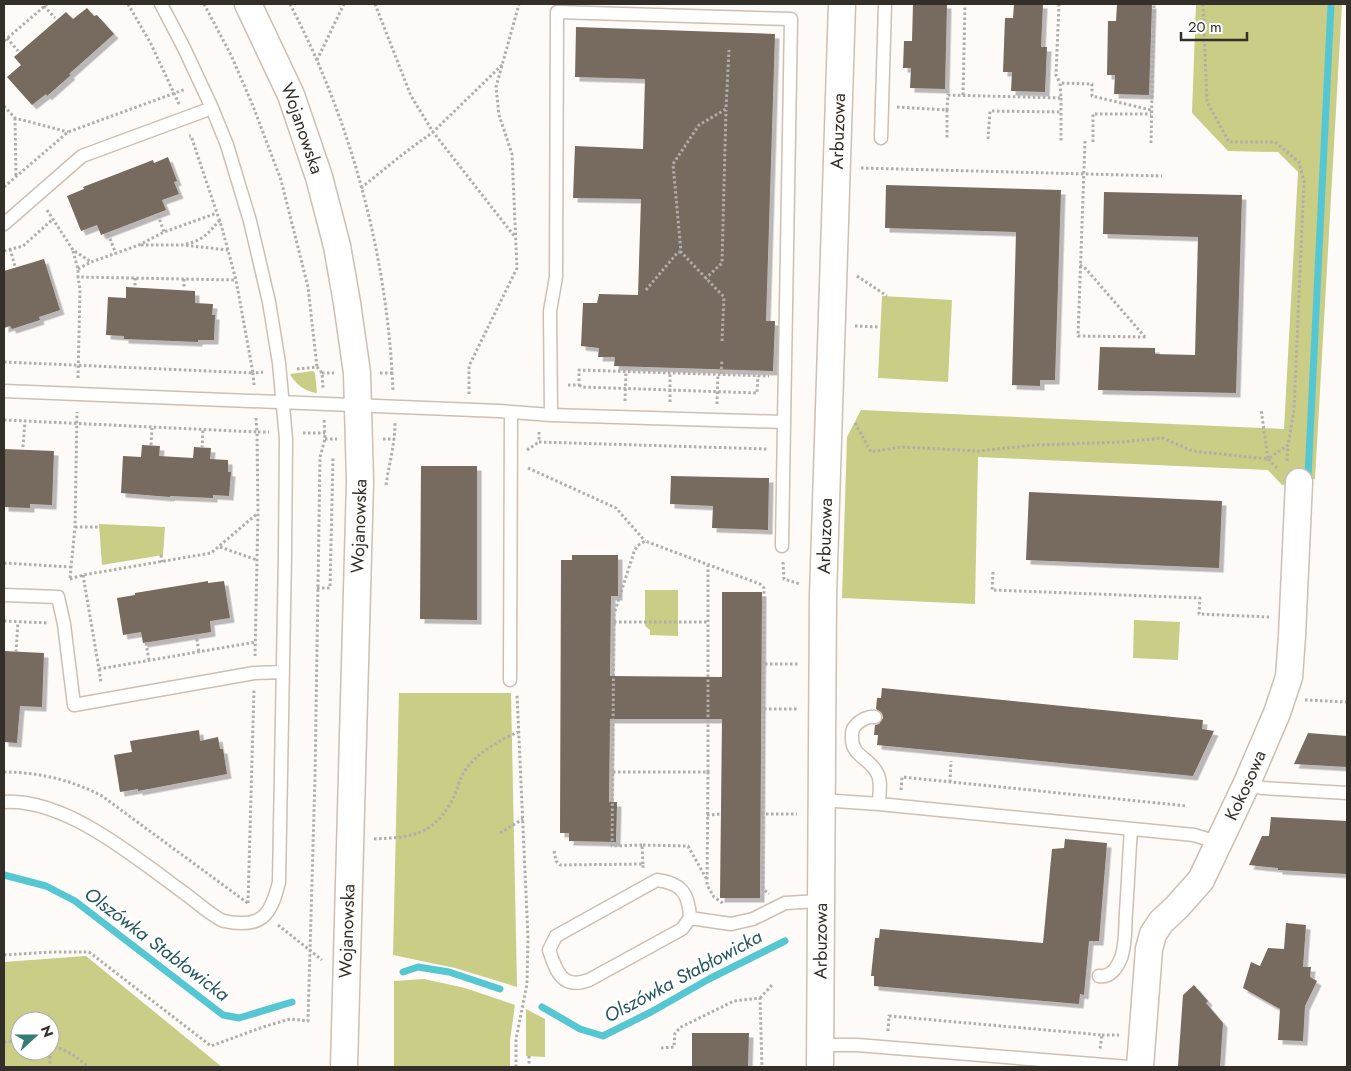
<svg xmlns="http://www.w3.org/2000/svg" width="1351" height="1071" font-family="Jost,sans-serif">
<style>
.green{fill:#c9cd86;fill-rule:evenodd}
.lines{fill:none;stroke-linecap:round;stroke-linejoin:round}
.stream{stroke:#54c7d2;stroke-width:7}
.building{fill:#776a5e;filter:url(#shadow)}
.service-casing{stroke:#cebfb2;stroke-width:15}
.minor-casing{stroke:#cebfb2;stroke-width:29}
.path{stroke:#b1adaa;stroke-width:3;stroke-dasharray:2.5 2.5;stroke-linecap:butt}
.service{stroke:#fff;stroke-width:12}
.minor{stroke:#fff;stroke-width:26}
.labels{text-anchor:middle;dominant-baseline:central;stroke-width:5;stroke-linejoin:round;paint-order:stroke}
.street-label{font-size:18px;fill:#352f2a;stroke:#fff}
.water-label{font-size:19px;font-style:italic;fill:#25565b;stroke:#fff}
</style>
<defs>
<filter id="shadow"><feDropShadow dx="4.5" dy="4.5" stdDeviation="0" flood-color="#0004"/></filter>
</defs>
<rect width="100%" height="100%" fill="#fdfaf8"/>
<path class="green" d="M1196,4H1342L1315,479L1282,485L1268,470L978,457L975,604L842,598L847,437L861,410L1284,429L1298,172L1278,152L1228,151L1192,113Z
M882,296L952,300L948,382L878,378Z
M313,371L315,373L317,393C306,392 295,384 290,374Z
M99,524L165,527L163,555L102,565Z
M645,590H678V636L650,635V630L646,627L645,625Z
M1134,620L1180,622L1178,660L1133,658Z
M399,693H511L517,987L455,968L393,955Z
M86,956L222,1067H4V962ZM20,1021H50V1051H20Z
M424,979L465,988L515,1005L510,1040V1067H394V981Z
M526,1009L545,1019V1057L526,1056Z"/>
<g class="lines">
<path class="stream" d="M1308,477L1331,4
M4,875L46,886L75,901L223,1015L239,1018L292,1002
M403,972L418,967L449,972L500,989
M542,1007L580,1029L603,1036L651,1012L709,979L785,941"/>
</g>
<path class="building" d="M913,4H947L945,89L910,88L911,68H903L904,41H912Z
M1014,4H1043L1041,47H1047L1045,92L1011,91L1012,72H1003L1005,18H1013Z
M1117,4H1152L1149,95L1114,94L1115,75H1107L1108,21H1116Z
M87,8L94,16L97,15L114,34L69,74L71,75L47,96L46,94L32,105L7,77L21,65L14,57L66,12L73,19Z
M576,27L775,34L766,321H775L773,371L614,366L615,357H598L599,348L581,346L583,303H597L599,294L638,295L641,199L573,198L575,146L643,149L645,79L575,77Z
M168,157L177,181L174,182L179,194L162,200L166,210L101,235L97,225L81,231L67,196L84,189L83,187L153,160L154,163Z
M886,185L1061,190L1055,380H1040V386L1012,385L1016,232L885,228Z
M1104,192L1242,195L1236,393L1098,390L1100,347L1155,348V354L1195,355L1198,237L1103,234Z
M44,259L60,310L39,317L40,320L12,329L10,326L4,328V271Z
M126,287L195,291V303L213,304L212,315H215L214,340H198V342L124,339V336L106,335L108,297L126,298Z
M142,445L160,446L159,456L193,458L194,447L211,448L210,459L228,460V472H231L229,496L213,495V498L170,496V497L121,493L123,456L141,457Z
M4,449L54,451L52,505L30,504V508L4,507Z
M421,466H477V620L420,619Z
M671,476L769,478L768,530L712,528L713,506L670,504Z
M1029,492L1222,501L1219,568L1026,560Z
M572,555H618V596H611L610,676L722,677V592H762L760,898H720L722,719H610L609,802H617L616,842L569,841V833H560L561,560H572Z
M208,581V583L224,581L230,618L210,621L211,632L143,643L141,632L123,635L117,598L135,595V593Z
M4,651L44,653L42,707L20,706L17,743L4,742Z
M882,688L1203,720L1202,729L1214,731L1193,776L877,745L878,735H874L875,725L879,724L883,718L882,713L876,709L877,698H881Z
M199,730L200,741L218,737L220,749H223L227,774L138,791V789L120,792L114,755L132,752L130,741Z
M1308,733L1347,736V767L1294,764Z
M1271,817L1347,821V874L1278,870V868L1249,865L1262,836H1269Z
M1065,839L1107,843L1099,941H1089L1084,995L1080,994L1079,1004L874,986V976H871L875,938H879L880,929L1043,943L1052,849L1064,848Z
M1286,923L1306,925L1303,967H1311L1310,977L1317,981L1305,1006L1303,1041L1278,1040L1280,1009L1243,988L1251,962L1260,966L1268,948L1284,949Z
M1194,985L1208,1001L1206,1003L1223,1023L1220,1067H1182L1178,1066L1183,995Z
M692,1033H749L748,1067H692Z"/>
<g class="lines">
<defs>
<path id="service" d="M881,138L885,4
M4,224L82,156L212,108
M4,391L499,411L551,415L784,422L791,19L557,12L556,277L550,311L551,415
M782,546L784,422
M4,595L58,597L64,624L74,705L254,673L283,672
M510,680L511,412
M875,717C868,716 860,720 855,726C852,729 852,732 852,737C851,756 870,758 877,773C882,781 879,794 879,804
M1247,783L1262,788L1347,793
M821,800L879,804L1194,835L1220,843
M4,802C67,798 138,860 187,895C195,901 216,919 224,921C262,929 271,915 279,882L285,554L286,439L279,363L269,302L250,221L227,145L212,108L184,48L161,4
M690,918C689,893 681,883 657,880L556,936L549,950C556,971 562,990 589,980L682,929L690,918L731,924L753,919L785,903L820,901
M1099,976C1110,978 1117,968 1121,958C1126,945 1125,926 1126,912C1128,884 1129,857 1131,829
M820,1045H857L1129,1067"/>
<g id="minor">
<path id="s1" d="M248,4L291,95L319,177L337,246L347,303L357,373L360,481L344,1067"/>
<path id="s2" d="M820,1067L823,596L842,4"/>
<path id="s3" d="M1140,1067L1149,949L1153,934L1161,922L1177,907L1201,880L1247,783L1277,713L1289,677L1292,636L1299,482"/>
</g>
</defs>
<use href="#service" class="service-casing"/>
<use href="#minor" class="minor-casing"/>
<path class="path" d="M128,4L151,44L179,104
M204,4L231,55L253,106L281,180L308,287L317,367
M290,4C352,123 388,258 393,392
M375,4L411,96L433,132L515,237
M1059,4L1056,75L1060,83
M1203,4L1207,102L1229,142H1275L1299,162L1304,181L1294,410L1288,445L1268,459L1279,470
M44,6L55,18
M7,38L18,51
M4,41L47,4
M317,60L344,4
M963,95L965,4
M1061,98V141
M4,106L15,118L68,132
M897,107L947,110L948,95L1061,98L1060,83L1092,84V96L1151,110
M947,110V139
M15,118L16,177
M988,139L990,111L1061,112
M1085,141L1078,336L1146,337
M1093,142V114H1151
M1151,143L1154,4
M861,168L1162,176
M4,187L68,132L186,89
M361,188L403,154L433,132L503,64
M47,210L73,250L91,262
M158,215L164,232
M108,234L116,254
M186,244C204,240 208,233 220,220
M141,245H183L228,250
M10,249L15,266
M4,251L23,246L53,219
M73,251L78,269V277L236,280
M1080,265L1086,269L1145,337
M78,269L91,262L139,245L164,232L217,213
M857,276L887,296
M135,278V286
M184,279V289
M705,279L722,263L726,110
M646,290L678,252H681
M855,326L880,327
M722,341L724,297L681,252L673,164L699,125L726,109L729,50
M4,362L253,373L236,280L222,228L191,136H189
M297,369L317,367L322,373L323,388
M322,373H334
M380,373H393
M721,374L722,360
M78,378L80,289L78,277
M254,385L253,373L263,372
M568,385H579V370L769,376
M579,385L582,387L757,393L758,376
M469,394V366L517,268L512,154L499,115L496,87L519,4
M625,401L626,371
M670,402V373
M717,404L718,374
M256,418L257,432H269
M4,420L257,432L258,513L255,656
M855,423L871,452L901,447L979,451L1035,445L1123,442L1162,438L1193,451L1268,459L1261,409
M539,432V442L767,449
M303,433H325
M325,439H337
M383,439H395
M151,445L152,428
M23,447L25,421
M202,448L203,430
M527,450L539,442
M1287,461L1288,445
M528,468L616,508L645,541
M386,485C389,464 395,444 395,423
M75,527H99
M220,547L257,560
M161,555L162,562
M783,562L784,579L800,584
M4,563L71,567
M993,572L992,590L1200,598L1199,614L1269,617
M83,575L99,669L256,642
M70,578L75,527L77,412
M70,579L83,575L211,553L258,513
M317,588H330L333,457
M4,621L48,623
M614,622H708
M196,634L199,652
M146,643L149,660
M16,652L18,622
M765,664H799
M99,669L101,683
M1305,700L1347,702
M764,709H799
M4,772C38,772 72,780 102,796L249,904
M613,772H708L707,885L714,897L724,904
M708,772V565
M950,782L951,761
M901,790L902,777L1187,806
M761,814H797
M707,815L721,814
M500,833L523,819
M374,839C409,837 430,837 450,804C457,794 458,780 466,769C476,754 501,739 518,732
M642,845L612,846L614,614L634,552L637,546L645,541L760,584L764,588L763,889L769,894
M554,851L556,861L560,865L643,864V870
M643,864L642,845L688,846L706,878
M248,903L254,689
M278,925L322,960
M4,955L51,952H89L211,1046L266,1026L290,1019L308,1021L315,777L320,457L325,439L324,419
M760,998L772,985
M888,1031L889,1016L1102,1035L1100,1049
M1102,1035H1119
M4,1042L20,1040
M50,1044L72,1054L89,1067
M661,1048L674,1047L675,1033L681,1027L734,1001L760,998L762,1067
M50,1051V1067
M529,1056V1067
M516,1067V1039L527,984L528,938L517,694"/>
<use href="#service" class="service"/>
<use href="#minor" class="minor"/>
</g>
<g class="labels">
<g class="street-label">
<text stroke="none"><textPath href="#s1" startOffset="136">Wojanowska</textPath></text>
<text stroke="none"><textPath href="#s2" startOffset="936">Arbuzowa</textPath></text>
<text transform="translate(359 526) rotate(-88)">Wojanowska</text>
<text stroke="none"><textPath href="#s2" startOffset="531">Arbuzowa</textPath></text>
<text stroke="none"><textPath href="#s3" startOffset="311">Kokosowa</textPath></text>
<text transform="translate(347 931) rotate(-88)">Wojanowska</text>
<text stroke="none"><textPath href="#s2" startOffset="126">Arbuzowa</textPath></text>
</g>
<g class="water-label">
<text transform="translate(157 944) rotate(37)">Olszówka Stabłowicka</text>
<text transform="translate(683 976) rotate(-28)">Olszówka Stabłowicka</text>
</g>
</g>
<rect width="1351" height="1071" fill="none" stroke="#352f2a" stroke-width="10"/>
<g transform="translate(35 1036) rotate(69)"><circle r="24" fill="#ffffff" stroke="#aeacaa"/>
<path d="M0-4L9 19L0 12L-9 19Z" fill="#377c73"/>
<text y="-8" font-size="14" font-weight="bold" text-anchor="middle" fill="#352f2a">N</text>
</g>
<path d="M1181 32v8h66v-8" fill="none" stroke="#352f2a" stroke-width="2.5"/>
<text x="1188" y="32" font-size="15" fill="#352f2a" stroke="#ffffff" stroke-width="4" paint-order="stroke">20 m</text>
</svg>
